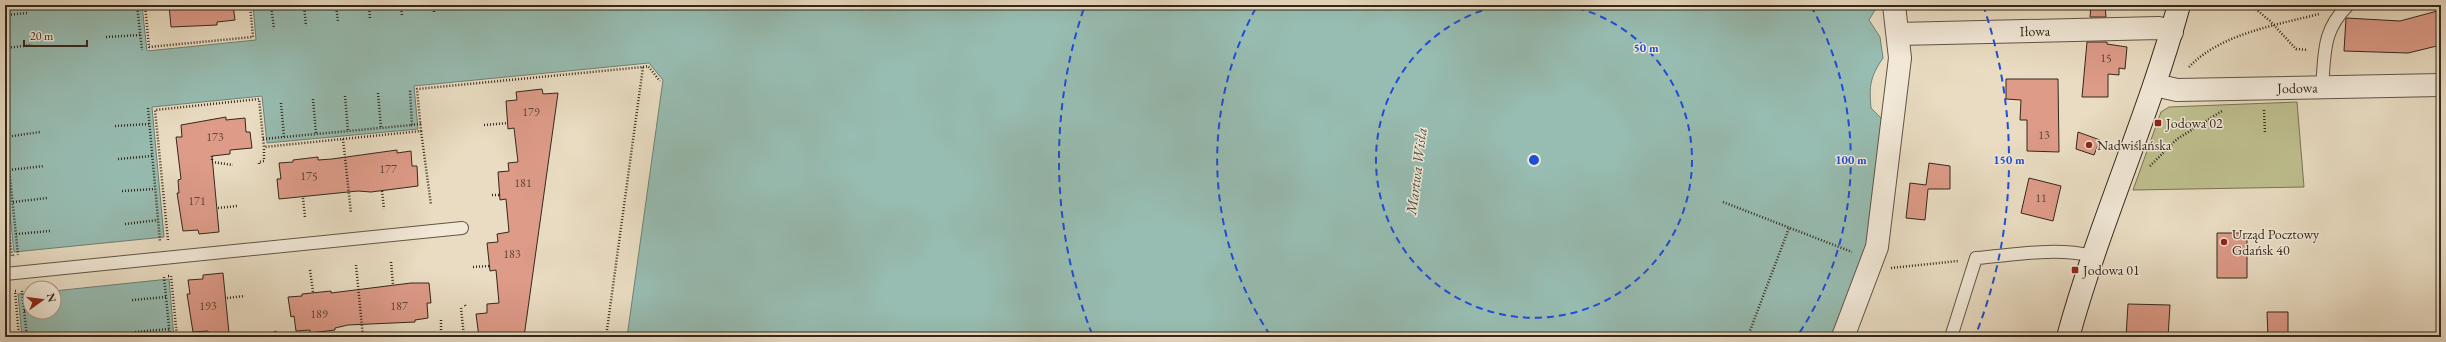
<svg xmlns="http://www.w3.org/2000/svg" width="2446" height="342" font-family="'EB Garamond',serif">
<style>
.green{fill:#bebe8e;stroke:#797354}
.water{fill:#97bcb1;stroke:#6f8175}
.building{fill:#dd9b88;stroke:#34281b}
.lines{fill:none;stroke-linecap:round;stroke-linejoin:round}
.lane-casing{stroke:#615545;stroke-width:14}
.street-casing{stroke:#615545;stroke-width:24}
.secondary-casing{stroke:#34281b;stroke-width:24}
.path{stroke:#34281b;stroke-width:2.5;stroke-dasharray:1 2;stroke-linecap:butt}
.lane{stroke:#f1e8d7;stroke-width:12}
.street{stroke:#f1e8d7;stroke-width:22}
.secondary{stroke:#f1e8d7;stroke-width:22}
.ring{fill:none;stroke:#1d4ed8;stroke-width:2;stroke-dasharray:7 5}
.poi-dot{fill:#8f2418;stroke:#f1e8d7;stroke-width:1.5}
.labels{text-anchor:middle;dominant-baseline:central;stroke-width:3;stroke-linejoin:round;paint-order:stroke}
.number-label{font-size:12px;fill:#5e4536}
.street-label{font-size:14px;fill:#34281b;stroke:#f1e8d7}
.poi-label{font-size:14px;fill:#34281b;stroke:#f1e8d7;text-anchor:start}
.water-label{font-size:15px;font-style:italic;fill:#4d4d40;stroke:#f1e8d7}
.centre{fill:#1d4ed8;stroke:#f1e8d7;stroke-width:2}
.ring-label{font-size:12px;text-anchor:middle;font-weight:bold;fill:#1d4ed8;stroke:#f1e8d7;stroke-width:3;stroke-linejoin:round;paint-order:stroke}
</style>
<rect width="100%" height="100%" fill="#e9dcc2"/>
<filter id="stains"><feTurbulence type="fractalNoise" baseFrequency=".005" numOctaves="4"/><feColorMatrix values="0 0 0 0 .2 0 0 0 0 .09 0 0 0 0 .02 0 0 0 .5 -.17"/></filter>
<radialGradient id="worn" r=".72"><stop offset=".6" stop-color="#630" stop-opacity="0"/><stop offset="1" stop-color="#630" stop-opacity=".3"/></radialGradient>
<path class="green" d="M2297,102L2304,187L2133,190L2161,112L2169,107Z"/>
<path class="water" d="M5,5H142L147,51L256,40L253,5H1878L1869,20L1880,37L1883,58C1870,77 1869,86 1871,108L1882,119L1870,243L1835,337H627L663,80L649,63L414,86L418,129L267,143L262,96L152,107L164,237L14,252L5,169Z
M169,279L174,337H22L18,294L30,293V312H54V291Z"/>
<path class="building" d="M169,5H233L235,20L217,22V25L171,27Z
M2091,5H2105L2106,17H2090Z
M2441,10V45L2408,53L2344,51L2346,18L2400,21Z
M2087,42H2107V44L2127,47L2125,69L2119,68V75L2108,74V97H2082Z
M2006,79H2058L2059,152L2027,151V120H2020L2021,100L2006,99Z
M542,89L543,94L558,93L524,337H479L476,314L487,313V304L499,303L496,270L490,271L487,243L498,242L497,234L509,232L506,199L500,200L498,172L509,171L508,163L518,162L514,128L508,129L506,101L517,100L516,92Z
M226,117V120L245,118L246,132H250L252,148L230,150V154L212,156L219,232L199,234L198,230L183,231L177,193H179L178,180L181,179L176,137H182L181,125Z
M2078,132L2100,140L2094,155L2076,149Z
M397,150V153L411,151L412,166H417L418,186L371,192L358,191L279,199L277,179H281L279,163L293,162V160L318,157V160L332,159Z
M1929,163L1950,166V189H1928L1925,220L1906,218L1910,183L1926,185Z
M2029,178L2061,186L2053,221L2021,213Z
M2217,233H2247V278H2217Z
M223,273L229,333L208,336V331L193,332L187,294H190L188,280L203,279V275Z
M411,283H429L431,303H427L428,318L415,320V322L348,325L335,328V330L310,333V330L296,331L294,316L291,317L288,297L302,296V294L331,291V293Z
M2128,304L2170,305L2168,337H2126Z
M2267,312H2288V337H2268Z"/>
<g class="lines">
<defs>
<path id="lane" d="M2322,87C2325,53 2322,31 2348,5
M5,274L462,228
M1951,337L1976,258C2015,255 2054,247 2093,256"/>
<g id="street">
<path id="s1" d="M1898,34L2159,28L2172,32"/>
<path id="s2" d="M2155,85L2177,90L2441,85"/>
<path d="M1843,337L1877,247L1900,58L1894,5"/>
</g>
<path id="secondary" d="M2068,337C2099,224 2148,118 2179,5"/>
</defs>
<use href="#lane" class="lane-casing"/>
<use href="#street" class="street-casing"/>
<use href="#secondary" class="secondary-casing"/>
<path class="path" d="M137,5L142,50
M145,5L149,47L253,37L250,5
M271,5L274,29
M304,5L306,26
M336,5L338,22
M369,5L370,19
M401,5L402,16
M434,5V13
M466,5V10
M498,5V6
M2251,5L2270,21L2296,49L2308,50
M5,15L28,13
M106,37L140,35
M5,48L32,45
M643,67L648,66L660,81
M2189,67C2220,34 2276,25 2319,14
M378,93L381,128
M345,96L348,131
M313,99L316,134
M281,103L284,137
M148,108L160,241
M2264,110L2265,133
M411,125L421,124
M484,125L508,123
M115,126L149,124
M5,129L18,255
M421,131L431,205
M6,137L40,132
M263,139L412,125L410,90
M343,139L351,213
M212,156V162L233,165
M118,159L152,156
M259,164V162L264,161V147
M2150,166L2177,139L2222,111
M9,170L44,166
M122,191L155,189
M382,191L384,209
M5,195L12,256L14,255
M492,195H500
M303,198L305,217
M13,202L47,198
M1723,202L1852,252
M218,208L237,206
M125,224L158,220
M16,234L50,231
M168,240L155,110L259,99L264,147L421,131L417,89L643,67L606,337
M391,262L393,285
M356,265L363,337
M473,267L489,266
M1891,268L1958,261
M310,270L313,292
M168,276H171L177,337
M164,277L170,337
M16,291H15L19,337
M22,291L27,337
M227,298L245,296
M132,300L166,297
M465,305L466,307
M54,308H58
M461,308L464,337
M24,311H30
M275,331L276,334H281L282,337
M135,332L169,329
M441,333V319
M1748,336L1789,228
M405,337L441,333V337
M469,337L479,336"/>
<use href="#lane" class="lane"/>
<use href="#street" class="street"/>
<use href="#secondary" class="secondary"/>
</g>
<g class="ring">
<path d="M1566 5A158 158 0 1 1 1502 5"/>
<path d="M1270 335A317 317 0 0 1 1257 6M1811 6A317 317 0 0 1 1798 335"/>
<path d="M1092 334A475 475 0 0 1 1085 5M1983 5A475 475 0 0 1 1976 334"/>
</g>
<g class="poi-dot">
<rect x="2154" y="119" width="8" height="8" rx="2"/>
<circle cx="2089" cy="145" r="4"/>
<circle cx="2224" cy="242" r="4"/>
<rect x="2071" y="266" width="8" height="8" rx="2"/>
</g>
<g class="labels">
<g class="number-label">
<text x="2106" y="58">15</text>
<text x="531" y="112">179</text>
<text x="2044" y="135">13</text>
<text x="215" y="137">173</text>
<text x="388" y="169">177</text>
<text x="309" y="176">175</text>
<text x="523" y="183">181</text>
<text x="2041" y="198">11</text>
<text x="197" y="201">171</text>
<text x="512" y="254">183</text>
<text x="208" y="306">193</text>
<text x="399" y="306">187</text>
<text x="319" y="314">189</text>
</g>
<g class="street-label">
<text stroke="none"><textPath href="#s1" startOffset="137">Iłowa</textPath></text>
<text stroke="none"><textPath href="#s2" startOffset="143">Jodowa</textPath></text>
</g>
<g class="poi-label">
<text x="2166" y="123">Jodowa 02</text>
<text x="2097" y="145">Nadwiślańska</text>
<text x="2232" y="234">Urząd Pocztowy<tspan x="2232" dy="16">Gdańsk 40</tspan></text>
<text x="2083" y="270">Jodowa 01</text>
</g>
<g class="water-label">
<text transform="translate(1416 171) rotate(-83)">Martwa Wisła</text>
</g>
</g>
<circle cx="1534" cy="160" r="6" class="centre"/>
<g class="ring-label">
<text x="1646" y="52">50 m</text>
<text x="1851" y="164">100 m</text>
<text x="2009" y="164">150 m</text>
</g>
<rect width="2446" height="342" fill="none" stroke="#e9dcc2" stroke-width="20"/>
<rect x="6" y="6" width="2434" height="330" fill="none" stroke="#34281b" stroke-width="2"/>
<rect x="10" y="10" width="2426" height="322" fill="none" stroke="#34281b"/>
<g transform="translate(42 300) rotate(76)"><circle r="19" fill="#f1e8d7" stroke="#a59b8c"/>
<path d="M0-3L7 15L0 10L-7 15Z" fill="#8f2418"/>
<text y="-6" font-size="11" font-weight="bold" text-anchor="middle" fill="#34281b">N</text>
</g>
<path d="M24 40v6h63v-6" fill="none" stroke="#34281b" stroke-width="2"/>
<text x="30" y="40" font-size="12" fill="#34281b" stroke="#f1e8d7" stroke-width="3" paint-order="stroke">20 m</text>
<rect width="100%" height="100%" filter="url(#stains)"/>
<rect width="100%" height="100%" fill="url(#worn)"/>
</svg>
